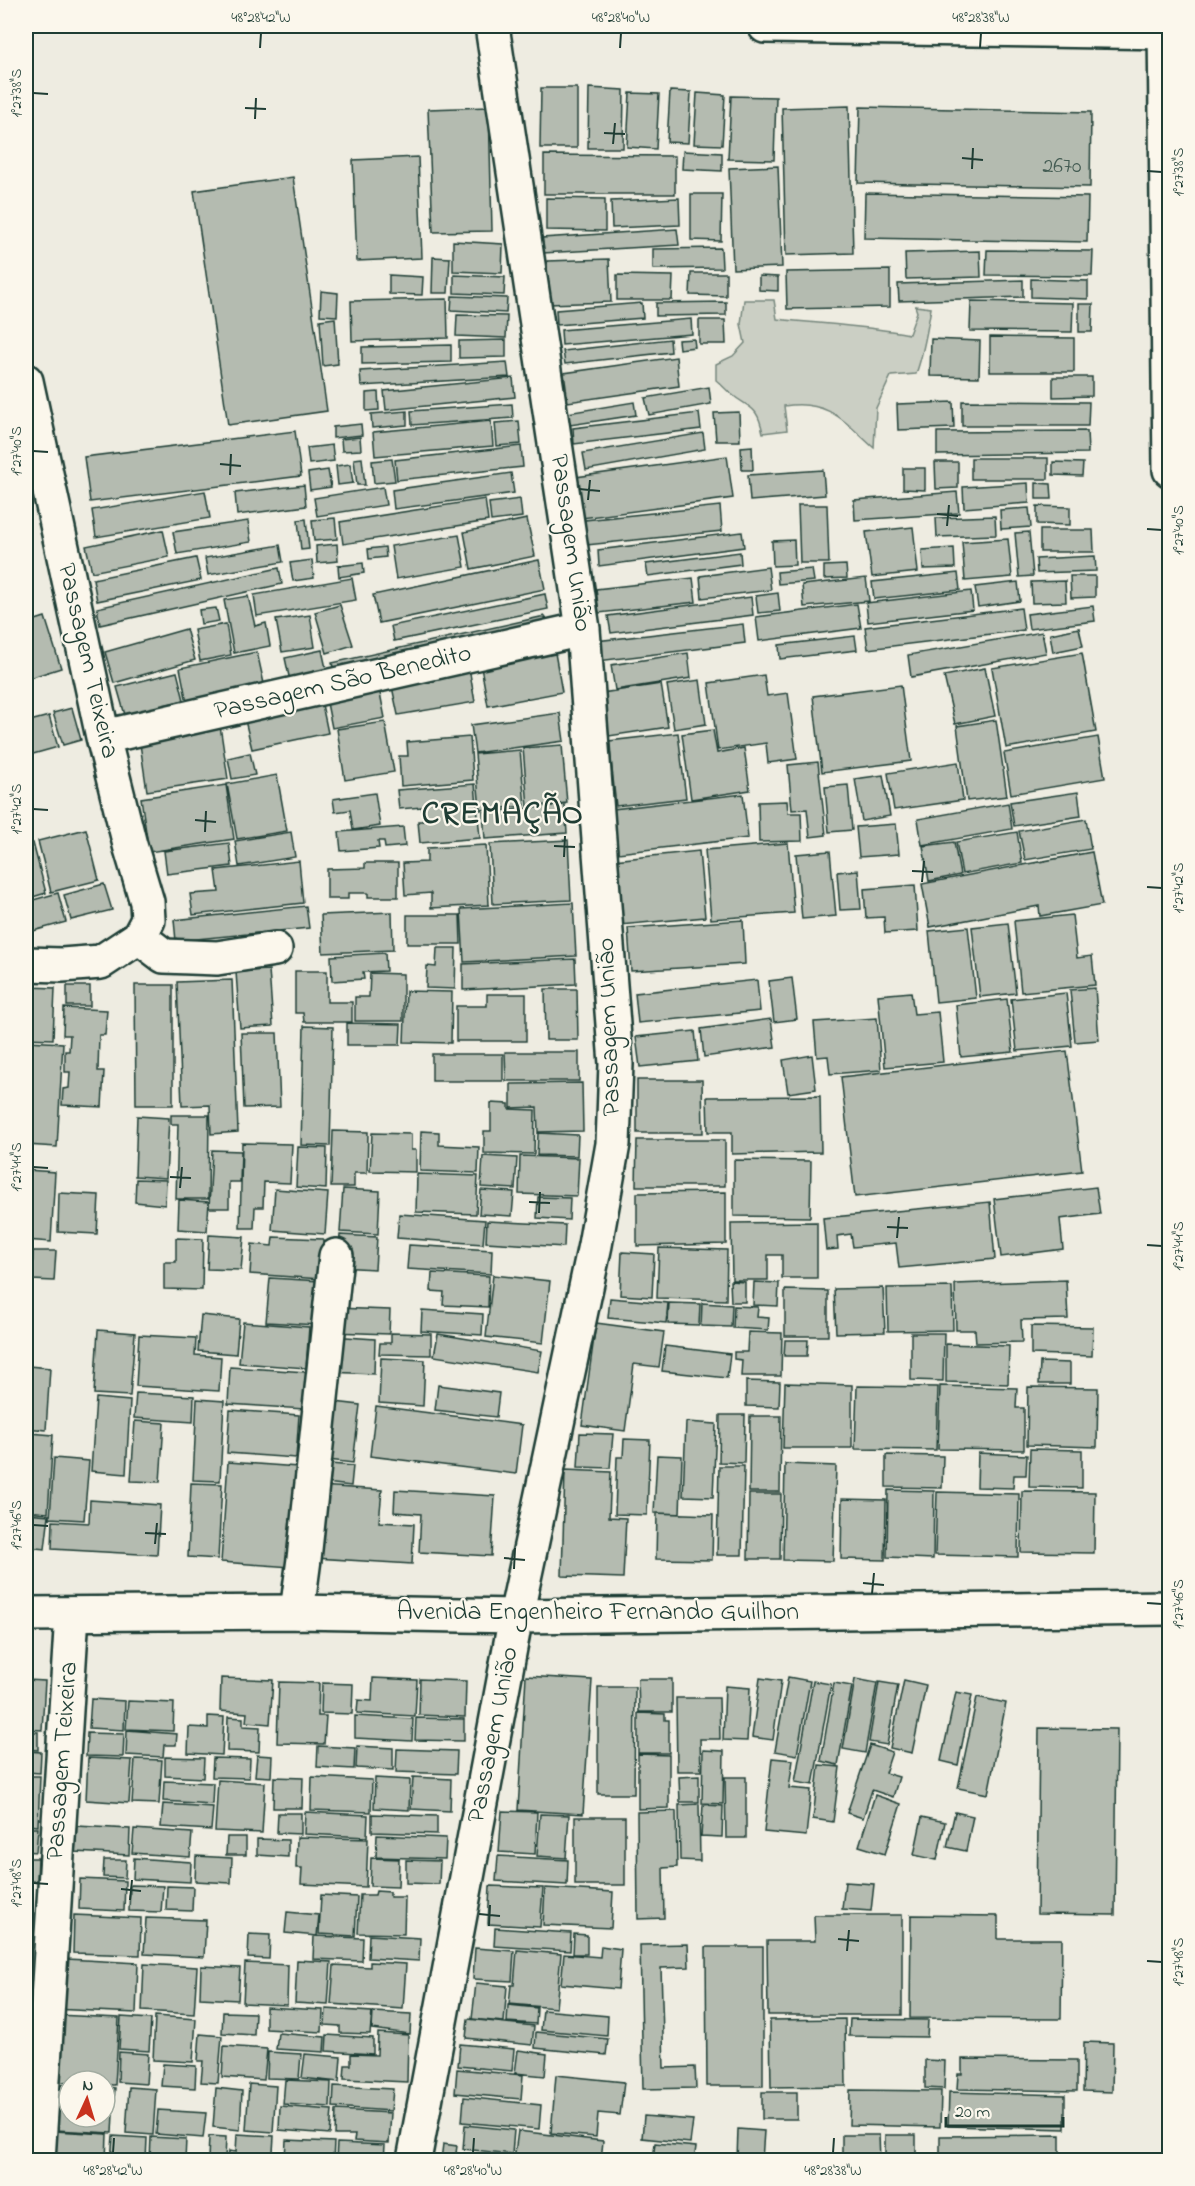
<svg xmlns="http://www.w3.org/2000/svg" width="1195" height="2186" font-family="'Indie Flower',sans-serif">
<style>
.green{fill:#cbcfc4;stroke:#75867c;stroke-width:1.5}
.building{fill:#b4bbb0;stroke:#1f3d34;stroke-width:1.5}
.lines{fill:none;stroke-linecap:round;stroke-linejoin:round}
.minor-casing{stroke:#1f3d34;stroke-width:38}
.major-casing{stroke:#1f3d34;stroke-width:38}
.minor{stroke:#fbf7ec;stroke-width:33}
.major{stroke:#fbf7ec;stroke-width:33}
.ticks{fill:none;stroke:#1f3d34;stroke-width:2}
.labels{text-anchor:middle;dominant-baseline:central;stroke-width:4.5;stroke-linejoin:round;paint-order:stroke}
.number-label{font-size:22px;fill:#445c53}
.street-label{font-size:26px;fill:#1f3d34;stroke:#fbf7ec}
.district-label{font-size:32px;font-weight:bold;letter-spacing:1.5px;fill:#1f3d34;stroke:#fbf7ec}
.neatline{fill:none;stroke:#1f3d34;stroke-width:2}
.ticks-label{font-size:15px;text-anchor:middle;fill:#1f3d34}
</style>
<rect width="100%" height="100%" fill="#eeece1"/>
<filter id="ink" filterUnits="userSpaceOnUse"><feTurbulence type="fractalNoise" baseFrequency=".0167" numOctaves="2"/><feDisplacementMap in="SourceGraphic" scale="12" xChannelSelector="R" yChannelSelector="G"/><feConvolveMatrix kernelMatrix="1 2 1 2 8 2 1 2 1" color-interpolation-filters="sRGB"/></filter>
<g filter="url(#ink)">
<path class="green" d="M744,300H774L777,319C821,324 866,326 909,334L917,312L915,306L931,308C927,331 924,352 916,374L891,376L876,408L874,448C844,421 828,399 784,406L787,430L763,433C757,404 750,410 730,393C725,389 721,384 716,380V364L733,356L745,343L741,324Z"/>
<path class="building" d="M541,88H577V148H540Z
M589,88L624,90L623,148H588Z
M670,91L691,92L688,143L667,142Z
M630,93L659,94L656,149L627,147Z
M697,93L725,95L722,145L694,144Z
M731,96L776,97L774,160L728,159Z
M849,106L853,253L786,255L782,108Z
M489,107L492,231L433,232L428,109Z
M860,107L1091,112L1090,187L858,183Z
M683,151L722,153V171L682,169Z
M544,155L675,156V194H544Z
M418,157L422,258L357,261L353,160Z
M778,166L782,267L733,269L729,168Z
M293,177L327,411L228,425L194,191Z
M865,193L1088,197L1087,242L864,238Z
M691,194H722L721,241L691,240Z
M546,198L605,199V231L546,230Z
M679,198L680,225L612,228L611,201Z
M677,229L679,245L543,253L542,238Z
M453,241L503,244L502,273L453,271Z
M721,248L722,268L653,269V249Z
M987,250L1093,251L1092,276L986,275Z
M980,251L981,277L906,279L905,253Z
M433,257L450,258L448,293H432Z
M609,259L611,302L548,304L547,261Z
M890,270V307L787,309L786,272Z
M691,273H726V296L690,295Z
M389,275L423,277L422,295L389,294Z
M454,275L505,277L504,295L454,293Z
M617,275L673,276L672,300H617Z
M759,276L778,277V291L759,290Z
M1031,279L1088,281V299L1031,297Z
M1023,280V297L899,301L898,284Z
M321,291L338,293L337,316L320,315Z
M452,296L507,298L506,313L451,310Z
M447,299L448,338L352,341L351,301Z
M971,301L1073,303L1072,332L970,331Z
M726,302V315L656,316V303Z
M642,303L643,318L557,325L556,310Z
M1079,304H1093L1092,332H1079Z
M457,315L507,316L506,338L456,336Z
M335,318L338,364L323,366L320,320Z
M691,319L692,334L562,345L561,330Z
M699,320H725L726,344H699Z
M990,337L1074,338V372H990Z
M670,339L671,352L565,364L563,351Z
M694,339L695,347L679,349L678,340Z
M931,339L980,341L979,377L930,376Z
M506,340V357L459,358V341Z
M451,345V362L362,364V347Z
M676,357L679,386L568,402L564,373Z
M507,362L509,377L361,386L360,371Z
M1053,377H1092V396L1053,397Z
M513,378L515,397L386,410L384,391Z
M709,387L711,404L649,415L645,398Z
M378,392L379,410L366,411V393Z
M962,401L1089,402L1088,426H962Z
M634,402L636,415L570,425L567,413Z
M953,402L954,428L898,430L897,404Z
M512,404L513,418L412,425L411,411Z
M407,411V425L372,428L371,414Z
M739,412L740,441H716L714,413Z
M699,413L701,429L574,444L573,428Z
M491,421L493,446L375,456L373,432Z
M519,421L521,444L497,446L495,423Z
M361,424L362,435L333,438V427Z
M295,431L301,476L90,502L84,457Z
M1087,431L1088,453L937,455V432Z
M703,433L705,449L586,470L583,453Z
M360,437L361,450L342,451L341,439Z
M332,445L334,461L309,464L307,448Z
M521,446L523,467L397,480L395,460Z
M752,446L753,470H742L741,447Z
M727,456L733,498L582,518L576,477Z
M362,458L365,485H357L354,459Z
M971,458H1048V479H971Z
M392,459L395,481L374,483L372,461Z
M935,462H958V488L936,489Z
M1053,462L1083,463L1082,476L1053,475Z
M350,464L353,483L338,485L336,466Z
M903,468H925V490L903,489Z
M328,470L331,487L310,490L308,473Z
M823,470L825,495L750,501L748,475Z
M511,473L514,493L394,509L392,490Z
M1028,483L1029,503L964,508L963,487Z
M1036,483L1051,484L1052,499H1036Z
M304,485L306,506L237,515L235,493Z
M383,487L386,505L317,516L314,498Z
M205,491L210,518L96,537L92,510Z
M957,492L959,513L855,520L854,500Z
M485,499L488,521L343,544L340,522Z
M520,499L522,517L491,521L489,503Z
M798,505H827L829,563H800Z
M720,506L722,531L577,546L575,521Z
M1037,506L1070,507V525L1037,524Z
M1029,508L1031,527L1001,529L1000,510Z
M995,516L996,535L937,537L936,518Z
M335,518L337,539L314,541L312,520Z
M306,519L309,549L301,550L298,520Z
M527,519L535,556L471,569L464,532Z
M248,521L251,542L177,554L173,532Z
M913,527L918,572L872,577L866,532Z
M163,530L169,557L92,572L86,546Z
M1040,530H1093L1094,552H1040Z
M742,532L744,547L599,566L598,550Z
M1029,532L1033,576L1019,577L1015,533Z
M459,535L465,567L396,579L391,546Z
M1008,539L1012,577L965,581L962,542Z
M794,540L795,565L773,566L772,541Z
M337,544L338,561L317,563L316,546Z
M280,545L283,562L208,575L205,558Z
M385,547L386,557L369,559L368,549Z
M954,548L955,568L923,569L922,550Z
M740,552L741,564L648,576L646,564Z
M1095,556L1096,571L1037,573L1036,559Z
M196,558L201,580L97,601L93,579Z
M312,560L314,578L293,581L290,563Z
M539,560L545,589L379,623L373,595Z
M363,563L364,573L339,577L338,566Z
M846,565L847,578L824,579V566Z
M768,567L771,590L702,598L700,576Z
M279,568L282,584L100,625L97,608Z
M812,569L814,581L778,584L777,572Z
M958,573L960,590L874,599L872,582Z
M1070,576H1095V597L1071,598Z
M352,578L356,600L257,616L254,595Z
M693,578L696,602L599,613L596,589Z
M866,578L869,601L804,607L802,585Z
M1065,581L1066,602L1032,603L1031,582Z
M1018,582L1020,601L978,607L975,587Z
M971,591L973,610L868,622L866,603Z
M778,593L780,611L758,613L756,596Z
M545,594L548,609L394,641L391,626Z
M248,596L255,626L266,623L270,646L234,653L224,600Z
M751,597L753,615L611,633L608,616Z
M857,604L861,628L759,641L756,617Z
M340,605L353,645L327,653L315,612Z
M1093,606L1095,621L1029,629L1027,614Z
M216,608L219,621L201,624L199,610Z
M1021,608L1024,630L868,649L865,627Z
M310,615L315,647L282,652L276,620Z
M545,616L549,632L336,678L332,663Z
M45,617L61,668L26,679V623Z
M226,624L231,655L200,661L194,630Z
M743,624L745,643L598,661L596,641Z
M1079,628L1083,646L1053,652L1050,634Z
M186,629L195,660L114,683L105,652Z
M1042,632L1046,653L911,677L908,655Z
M855,636L857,650L780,659L779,645Z
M322,650L329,682L292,690L285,658Z
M257,652L265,688L187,703L180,668Z
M555,653L562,692L488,706L481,667Z
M688,653L691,678L615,690L611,665Z
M1082,653L1096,732L1006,748L992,668Z
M469,668L475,702L398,715L391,682Z
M985,668L995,716L955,724L944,676Z
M177,672L184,700L125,715L117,687Z
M764,675L767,696L788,693L797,759L768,763L766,743L718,750L709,683Z
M700,680L706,724L674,729L667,685Z
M661,684L668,727L609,736L602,693Z
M901,685L911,761L822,772L813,696Z
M379,688L385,718L332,728L326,698Z
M320,695L328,733L252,749L243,712Z
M72,708L81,740L63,745L53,713Z
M560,713L564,741L475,753L471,725Z
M49,716L58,747L26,756V722Z
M219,719L228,779L147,791L140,744L185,737L183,724Z
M996,720L1007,796L967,801L957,726Z
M385,722L394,772L345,780L337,729Z
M713,730L717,753L744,748L750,790L691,799L682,734Z
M678,733L686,798L616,806L609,741Z
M470,737L473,780L401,786L399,756H408L407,742Z
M1098,737L1105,778L1011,794L1004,753Z
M562,745L567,803L528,807L523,748Z
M520,750L525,806L480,810L475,754Z
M250,753L255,775L232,779L228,758Z
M818,762L826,835L810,837L807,809L792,810L788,765Z
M958,762L963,800L894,810L888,773Z
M277,775L287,831L237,839L227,784Z
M883,775L890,816L862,821L855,779Z
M475,784L480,838L420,843L418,821H423L422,807L399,809L397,790Z
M226,785L234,839L149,852L141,798Z
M848,785L852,830L829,832L825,787Z
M1078,792L1081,816L1014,826L1010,802Z
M375,793L380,826L353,830L350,810L335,812L333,799Z
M743,794L748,838L618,853L613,809Z
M787,801L788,813H801L802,841L759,842L758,802Z
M1008,803L1012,829L922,845L918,819Z
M565,805L567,833L485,839L483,812Z
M1086,819L1091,849L1025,860L1019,831Z
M896,824L899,854L859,857L856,827Z
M403,827L405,846L385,848L384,841H378L379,848L341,851L339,832Z
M86,829L99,880L51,892L38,841Z
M291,832L295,857L239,866L235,841Z
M1017,832L1022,863L962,874L956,842Z
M568,840L571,900L493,904L490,844Z
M954,842L960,875L929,881L923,846Z
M33,843L46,893L26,899V845Z
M229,843L232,866L167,874L164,851Z
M788,843L794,913L711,919L705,850Z
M486,845L489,905L431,908V893L405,895L403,863L427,862V848Z
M699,851L705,917L620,925L614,860Z
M830,851L836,916L802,919L796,854Z
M1092,852L1102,905L1040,916L1039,906L930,927L922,884Z
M299,861L303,903L193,915L190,894L219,892L216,870Z
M365,863H398V897H368V893H348V899H327V869L365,868Z
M858,870L861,909L840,910L837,872Z
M104,884L112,910L71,920L64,895Z
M915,885L918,931L885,933L884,917L866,918L864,889Z
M58,893L66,922L26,933V902Z
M573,903L576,956L464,962L461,909Z
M306,906L309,928L176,941L174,920Z
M392,912L393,950L323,953L321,915Z
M407,915H460L461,944H407Z
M1072,915L1077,958L1092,956L1095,985L1021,992L1014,921Z
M743,920L745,964L631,971L628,928Z
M1008,923L1016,993L980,997L972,927Z
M968,927L976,998L936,1002L929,931Z
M437,948H456L455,989L426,988L427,966L436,967Z
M385,953L386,971L363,972L364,979L332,981L331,956Z
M575,959L576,984L463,990V964Z
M269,970L273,1026L240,1028L236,972Z
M295,971H327V1002H352V1022H304L303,1013H295Z
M370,973L403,974V1021H355V997H369Z
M792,978L797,1019L774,1022L769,981Z
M232,980L238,1132L211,1134L210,1105L182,1106L177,982Z
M757,980L760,1011L638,1023L635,993Z
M135,985H173V1105H136Z
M67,986H90V1006H67Z
M28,987L55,988L53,1039L26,1038Z
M1095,988L1099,1040L1075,1042L1070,990Z
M545,989H577L578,1040H546Z
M406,991L452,992L451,1043L404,1042Z
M911,992L914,1014L938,1012L943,1062L885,1067L878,995Z
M1066,993L1072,1046L1017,1051L1011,999Z
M487,994H526V1041H456V1006H487Z
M1007,999L1013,1052L961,1057L956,1005Z
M64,1008L107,1010L105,1035H99L98,1071H104L102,1107L62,1105L63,1089L69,1088L70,1072H65V1051H69L70,1035H63Z
M877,1018L881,1070L830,1074L828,1056L817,1057L814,1022Z
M771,1019L775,1047L704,1057L701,1029Z
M347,1023L401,1024L400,1045H347Z
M304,1026L333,1027L330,1146L301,1145Z
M695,1031L698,1061L640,1067L636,1037Z
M241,1033H277L280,1107L244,1108Z
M27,1041L63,1043L57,1147L26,1145Z
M1067,1051L1082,1171L855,1197L841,1077Z
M505,1052H579V1081H506Z
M432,1054H503V1081H432Z
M812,1055L816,1089L788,1093L783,1060Z
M637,1080H702L703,1133H637Z
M582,1083L583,1131L538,1132L537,1107L511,1108V1084Z
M820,1096L821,1152L732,1154V1132H708L707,1097Z
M491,1103L509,1104V1109L535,1110L534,1154L484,1153V1131H491Z
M171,1115H209L208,1199H176L178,1124H171Z
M137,1116L169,1118L166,1178L135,1176Z
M333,1131L368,1132L367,1173H354V1187H331Z
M421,1131L439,1132V1145L479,1147L478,1173L420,1171Z
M372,1133L411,1134V1150H416V1172L370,1171Z
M538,1133L578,1135L577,1156L537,1155Z
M637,1140H725V1186H636Z
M242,1143L292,1144L290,1183L264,1182L263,1207H255L254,1228H240Z
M298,1147L327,1148L326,1189L296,1187Z
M212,1150L241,1151L240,1182H229V1208H209Z
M483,1156L517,1158L515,1189L481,1187Z
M520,1156L579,1158L577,1196L519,1194Z
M734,1160L811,1161L810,1217L734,1216Z
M26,1170L55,1172L51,1242L26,1240Z
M417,1174L478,1176L476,1214L416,1212Z
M136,1179L166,1180L165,1205L135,1202Z
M1096,1187L1100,1214L1060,1219L1063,1249L1001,1257L994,1199Z
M275,1189L328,1193L325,1234L272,1230Z
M343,1189L380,1191L378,1234L340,1232Z
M481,1190L514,1192L512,1216L479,1214Z
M726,1192V1244L637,1246V1193Z
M59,1193L99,1195L97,1234L58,1232Z
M538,1197L570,1198L569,1220L537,1218Z
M179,1200L209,1202L207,1231L178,1229Z
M990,1202L995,1259L899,1268L896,1243L853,1247L851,1234L837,1236L838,1249L826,1250L823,1218Z
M399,1214L485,1220L483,1244L397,1238Z
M487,1221L565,1225L564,1247L486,1242Z
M817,1222V1278H782V1255H768V1280H732L731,1223Z
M209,1235L244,1237L241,1270L207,1269Z
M340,1235L377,1237L375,1269L338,1267Z
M273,1237L323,1239L321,1279L250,1274L252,1244L272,1246Z
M176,1238L203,1239L202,1290L164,1289V1262H176Z
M409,1245L492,1250L491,1274L407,1269Z
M659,1248L727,1250L726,1300L657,1298Z
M33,1251H56L54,1281L32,1280Z
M622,1252L654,1254L652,1297L620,1295Z
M432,1273L489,1276L488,1307L443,1305L444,1292L431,1291Z
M493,1275L550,1281L543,1343L486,1337Z
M270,1278L320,1281L317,1325L266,1322Z
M1066,1280L1068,1319L1021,1320L1022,1342L976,1343L975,1330H956L955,1284Z
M730,1281L745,1282V1302H731Z
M754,1282L779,1283L778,1306L753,1305Z
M952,1287L953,1330L888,1331L887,1288Z
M883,1288L885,1332L836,1333L834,1289Z
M785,1290L828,1291V1336H785Z
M610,1298L668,1303L666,1323L608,1318Z
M669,1303L700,1304L699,1325L668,1324Z
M702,1303L732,1305L731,1327L701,1326Z
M734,1306L758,1307L757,1317L769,1318L768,1330L733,1328Z
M334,1308L390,1310L389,1334L333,1332Z
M422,1310L483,1314L482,1335L421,1331Z
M201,1315L239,1319L236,1354L198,1351Z
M243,1322L309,1327L306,1368L239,1363Z
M596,1323L664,1332L659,1367L634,1364L625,1431L582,1425Z
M1031,1326L1093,1327L1092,1356L1031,1354Z
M98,1330L135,1333L130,1396L94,1394Z
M748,1332L782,1333L781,1376H741L742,1360L734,1359V1352H747Z
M391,1333L431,1334V1355L379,1354L380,1343H391Z
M911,1333H944L943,1381L911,1380Z
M438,1334L542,1351L538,1372L434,1356Z
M139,1335L196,1338L195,1355L221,1357L219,1391L136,1386Z
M331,1336L375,1339L374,1374L329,1372Z
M785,1340H808L807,1356H784Z
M946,1344L1009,1346L1008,1384L946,1382Z
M665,1346L730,1354L727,1378L662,1371Z
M381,1358L425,1360L423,1406L379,1403Z
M1040,1362L1070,1363V1384H1039Z
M28,1366L50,1368L46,1430L26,1428Z
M230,1367L306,1372L304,1409L228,1404Z
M746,1381L780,1382L779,1407L746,1406Z
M785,1383L852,1385V1448H783Z
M438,1385L499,1393L496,1417L435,1410Z
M857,1386L938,1387L936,1450L855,1449Z
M940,1386L1017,1388L1016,1408H1024V1450L938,1449Z
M1028,1387L1098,1388L1097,1447L1027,1445Z
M136,1393L194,1396L193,1422L134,1418Z
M96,1398L130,1401L126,1474L91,1471Z
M197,1399L224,1401L220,1481L193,1480Z
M326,1401L360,1405L353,1463L320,1459Z
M376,1406L522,1425L516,1474L370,1456Z
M230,1410L299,1415L296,1458L227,1453Z
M720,1415H745L744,1463L719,1462Z
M750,1416H781L780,1492H749Z
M135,1421L164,1423L160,1482L131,1481Z
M686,1422L716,1424L713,1497L683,1496Z
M30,1433L53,1435L48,1513L26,1511Z
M580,1433L613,1434L610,1468L578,1467Z
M624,1439L650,1440L647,1515L615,1514L617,1457H623Z
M1030,1449L1082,1450V1488L1029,1487Z
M978,1453L1027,1455L1026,1475H1014L1013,1488L977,1487Z
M657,1455L682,1456L680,1514L654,1513Z
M886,1455L943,1456L942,1488L886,1487Z
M54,1458L89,1461L84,1520L50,1518Z
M228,1462L298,1467L291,1567L221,1562Z
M319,1463L353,1466L351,1486L317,1482Z
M785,1464L836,1466L833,1561L783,1560Z
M719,1466H744L742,1555H717Z
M565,1470L611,1472L609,1517L626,1518L623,1578L562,1576Z
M191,1483L222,1484L218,1559L188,1557Z
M319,1486L382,1490L379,1522L414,1524L412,1564L315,1558Z
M395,1490L495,1496L491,1556L419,1552L421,1514L394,1512Z
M888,1490L934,1491L933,1559L887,1557Z
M1022,1491L1095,1492L1094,1553L1021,1552Z
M937,1492L1019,1494L1018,1557L935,1555Z
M749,1494H781L780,1559H748Z
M842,1499L886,1500L885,1560L841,1559Z
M90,1500L160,1505L157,1555L52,1549L53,1521L89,1523Z
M26,1513L49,1515L45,1549L26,1547Z
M657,1513L713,1515L712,1560L656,1559Z
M526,1676L592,1680L583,1814L518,1810Z
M788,1677L810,1681L797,1755L775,1751Z
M221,1678L273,1680L270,1724L246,1722L247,1713L220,1711Z
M373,1678L417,1680L415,1716L357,1713L358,1700L372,1701Z
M760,1678L781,1681L773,1740L752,1737Z
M420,1679L466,1681L465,1717L419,1715Z
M638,1679H672V1712H639Z
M855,1679L877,1683L865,1753L843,1749Z
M26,1680L45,1681L42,1730L26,1729Z
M904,1680L926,1685L912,1753L890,1748Z
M813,1681L831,1684L813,1785L795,1782Z
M279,1682L319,1683L318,1716H326L324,1744L277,1743Z
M879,1682L898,1685L887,1745L869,1742Z
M322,1683L353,1684L352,1714L321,1713Z
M834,1683L852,1686L838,1765L821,1761Z
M725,1686L750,1688L747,1741L723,1740Z
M598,1687H635L634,1794H598Z
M956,1692L972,1695L958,1765L941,1761Z
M977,1697L1006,1703L988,1794L958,1788Z
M676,1698H719L720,1739H700L701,1771H677Z
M91,1699L125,1701L124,1730L89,1728Z
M128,1701L174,1703L173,1731L126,1729Z
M638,1713L665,1714V1720H669V1753H638Z
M208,1716L224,1717L222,1755L188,1753L189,1727L208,1728Z
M355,1716L413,1719L412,1741L355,1738Z
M228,1717L243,1718V1726L260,1727L259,1752L227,1751Z
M416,1718L464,1719V1741L415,1740Z
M1039,1728L1117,1729L1115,1915L1037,1914Z
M127,1730L177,1734L176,1745H164L163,1757L126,1755Z
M26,1732H38V1750L26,1749Z
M87,1733L124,1734L123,1757L86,1756Z
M870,1745L892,1752L885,1773L899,1777L893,1797L872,1790L863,1818L847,1813Z
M318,1746L355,1748L354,1769L317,1767Z
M357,1746L393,1748V1770L356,1768Z
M397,1749L457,1751L456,1774L396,1772Z
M703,1750L724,1751L723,1804L702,1803Z
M26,1751L41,1752L40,1773L26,1772Z
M638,1754L669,1755V1808L638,1809Z
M257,1755L272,1756L271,1777L255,1776Z
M165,1757L204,1758L203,1778L165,1776Z
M88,1758L132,1760L129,1803L86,1800Z
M213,1758L250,1759L249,1778L212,1777Z
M772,1758L793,1760L789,1788L811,1790L806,1836L764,1832Z
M135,1759L162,1760L159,1804L132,1803Z
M819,1765L840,1767L833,1822L813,1819Z
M26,1776H40L38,1826L26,1825Z
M699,1776V1802H680L679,1777Z
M274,1777L303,1778L302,1808H273Z
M312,1777L372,1780L371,1812L311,1810Z
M413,1777L451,1779L450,1811L411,1809Z
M725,1777H746V1838H726Z
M375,1778L410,1780L409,1810L374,1808Z
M218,1780L265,1783L262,1833L215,1831Z
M164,1781L213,1783L212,1804L163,1801Z
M875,1795L901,1804L885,1854L859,1846Z
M163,1804L213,1807L211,1830L161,1827Z
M699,1804L700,1861L680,1860L679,1805Z
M703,1805L723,1806L722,1837L701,1836Z
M502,1811L537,1812L535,1854L499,1852Z
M676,1811L677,1867L663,1868L664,1918L638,1919L637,1812Z
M305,1812L368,1815L367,1837L304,1834Z
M955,1812L973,1816L966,1851L947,1847Z
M278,1813H301V1834L277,1833Z
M372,1814L437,1816V1834L372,1832Z
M540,1814L569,1815L566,1858L537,1856Z
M575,1817H625V1885H575Z
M922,1817L945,1822L937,1860L914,1855Z
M77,1826L130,1829L129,1855L75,1852Z
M26,1828H38L36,1852L26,1851Z
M134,1829L192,1833L190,1857L132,1853Z
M377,1835L446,1838L445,1859L376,1857Z
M227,1837H246V1855H226Z
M297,1837L368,1839L366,1887L301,1884L302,1868H296Z
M257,1839L288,1840V1857L257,1855Z
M196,1856L232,1858L231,1883L195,1881Z
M498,1856L568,1860L567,1885L496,1881Z
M26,1858H38L37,1881H26Z
M134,1858L191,1862L190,1882L133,1879Z
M371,1858L399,1859L398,1887L370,1886Z
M104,1860H126L125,1878L103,1877Z
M406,1860L440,1861L439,1884L406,1883Z
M80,1879L125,1881L124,1911L79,1909Z
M845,1882L874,1884L871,1911L842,1909Z
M26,1885H28L27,1907H26Z
M130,1885L163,1886L161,1912L129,1911Z
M167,1886L193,1887L192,1911L166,1910Z
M490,1886L543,1888L540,1927L488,1924Z
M545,1888L613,1892L611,1928L543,1925Z
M376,1891L390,1892V1897H405L404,1934L358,1933L360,1895H375Z
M321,1895L357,1897L355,1936L319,1934Z
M287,1912L319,1915L317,1936L285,1933Z
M74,1915L141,1918L140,1955L73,1953Z
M814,1915H902V2015H768L767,1941H815Z
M911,1915L998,1916V1939H1062L1061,2019L910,2018Z
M146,1918L206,1920L204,1957L144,1954Z
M495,1928L571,1933L570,1951L494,1946Z
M249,1934L270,1935L269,1959L248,1958Z
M574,1934L587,1935V1954H573Z
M369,1935L420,1938L419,1961L368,1958Z
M314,1936L363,1938L362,1961L313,1959Z
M688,1944L689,1967L661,1968L664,2068L695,2067L696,2088L643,2089L640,1945Z
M601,1946L621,1949L618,1989L561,1984L564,1954L600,1957Z
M706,1947H763V2086H707Z
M475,1948L514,1951L512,1981L473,1979Z
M517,1950L561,1954L556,2008L509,2004L511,1985H514Z
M67,1959L138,1963L136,2013L53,2009L54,1979L66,1980Z
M297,1960L331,1962L328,2005L295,2003Z
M370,1962L406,1964L403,2009L331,2004L334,1965L370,1967Z
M245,1963L288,1965L287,2005L243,2003Z
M144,1964L197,1967L194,2014L142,2011Z
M201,1966L240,1968L238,2000L200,1998Z
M476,1983L507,1986L504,2022L472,2019Z
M508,2005L537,2008L536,2024L507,2022Z
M266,2007L323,2010L322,2032L266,2029Z
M326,2009L372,2012L370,2034L340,2033V2026L325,2025Z
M543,2010L608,2016L607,2036L541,2030Z
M223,2012L255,2013L254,2035L222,2033Z
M373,2012L411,2014L410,2034L372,2029Z
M56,2015L119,2018L115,2085H105V2081L53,2082Z
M155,2016L196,2019L193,2062L153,2060Z
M121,2017L151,2019L149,2051L119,2049Z
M468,2019L534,2026L532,2045L466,2038Z
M845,2019L846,2086L771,2087L770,2020Z
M850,2019L928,2020L927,2037L849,2036Z
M536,2032L608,2039L606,2055L535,2048Z
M278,2033L325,2037L324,2052L276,2049Z
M378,2033L408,2035L407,2082L344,2079L345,2065H351V2054L377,2055Z
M200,2034L222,2036L218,2083L201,2082L203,2061H198Z
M327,2035L373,2038V2054L326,2051Z
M1084,2042L1113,2043L1112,2092L1083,2091Z
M460,2044L514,2049L512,2071L458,2066Z
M224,2046L267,2049L264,2080L222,2077Z
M518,2050L547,2054L545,2076L515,2073Z
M119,2052L148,2054L146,2084L118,2082Z
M268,2052L301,2054L299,2079L267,2078Z
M305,2054L341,2057L339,2082L302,2078Z
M962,2059L1077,2060V2091L957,2089L958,2074H962Z
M925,2060L945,2061L944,2089L925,2088Z
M163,2064L196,2066L195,2088L161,2086Z
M457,2069L523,2075L521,2099L455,2093Z
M556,2075L624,2082L620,2115L598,2113L596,2137L551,2133Z
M285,2080L331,2082L330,2107L283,2104Z
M53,2084L69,2085V2108L52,2107Z
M249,2084L276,2086L273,2132L246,2130Z
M334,2086L393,2089L391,2111L333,2107Z
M105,2087L115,2088L113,2111L105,2110Z
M129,2087L156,2089L153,2135L126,2133Z
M216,2088L242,2091L240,2130L213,2127Z
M850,2090L941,2091L940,2127L849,2125Z
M762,2092H797V2119H762Z
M949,2092L1065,2095V2129L948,2126Z
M464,2097L541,2105L539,2129L462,2122Z
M280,2106L332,2110L330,2134L279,2130Z
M158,2110L206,2113L203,2138L156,2134Z
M336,2110L391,2113L389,2143L354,2141L355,2135H335Z
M57,2111H69V2117H105V2114H113L112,2133L55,2130Z
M644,2116L693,2120L690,2143L642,2138Z
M465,2125L514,2130L512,2154L463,2149Z
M738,2129L764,2131L762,2160H737Z
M54,2131L107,2134L106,2160H52Z
M518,2131L603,2141L601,2160H514Z
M237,2134L274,2136L273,2152H281L280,2160H228L229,2151L236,2152Z
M842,2135H879L880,2160H842Z
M885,2135H916V2160H885Z
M1060,2135V2160H940V2136Z
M113,2136L147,2138L146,2160H111Z
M209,2136L226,2137L225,2160H208Z
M151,2137L186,2139L185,2160H150Z
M286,2140L334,2142L333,2160H285Z
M337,2143L385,2145L384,2160H336Z
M655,2143L696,2147L694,2160H653Z
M443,2144L457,2146L456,2153L476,2156L475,2160H441Z"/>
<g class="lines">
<defs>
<path id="minor" d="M765,26L1170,32
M26,381L103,737L130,845L147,902L148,920L139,937
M103,737L583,629
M26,964L62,965L101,962L139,937L164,956L217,958L275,949
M297,1612L304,1559L336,1256
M38,2160L72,1614
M414,2160L516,1616L595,1245L613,1144L616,1064L583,629L492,26"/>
<path id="major" d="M1165,26L1170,470
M26,1614L297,1612L516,1616L1170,1608"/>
</defs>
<use href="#minor" class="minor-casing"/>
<use href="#major" class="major-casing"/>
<use href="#minor" class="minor"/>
<use href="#major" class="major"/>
</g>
</g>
<path class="ticks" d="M260,48L261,33M620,48L621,33M980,48L981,33M33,93L48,94M245,108L266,109M255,119L256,98M604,133L625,134M613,144L615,123M962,158L983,160M972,169L973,148M1147,171L1162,172M33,451L48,452M220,464L241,466M230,475L231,454M579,489L600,491M588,500L590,480M937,514L958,516M947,526L949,505M1147,529L1162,530M33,809L48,810M195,820L216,822M205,832L206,811M554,846L575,847M564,857L565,836M912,871L933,872M922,882L924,861M1147,887L1162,888M33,1167L48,1168M170,1177L191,1178M180,1188L182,1167M529,1202L550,1203M539,1213L540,1192M887,1227L908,1228M897,1238L899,1217M1147,1245L1162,1246M33,1525L48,1526M145,1533L166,1534M155,1544L157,1523M504,1558L525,1560M514,1569L515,1548M863,1583L884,1585M872,1594L874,1573M1147,1603L1162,1604M33,1883L48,1884M121,1889L141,1891M130,1900L132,1880M479,1914L500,1916M489,1926L490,1905M838,1939L859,1941M847,1951L849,1930M1147,1961L1162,1962M113,2153L114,2138M473,2153L474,2138M833,2153L834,2138"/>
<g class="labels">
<g class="number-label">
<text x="1062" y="167">2670</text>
</g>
<g class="street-label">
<text transform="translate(570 543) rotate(82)">Passagem União</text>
<text transform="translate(87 661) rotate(77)">Passagem Teixeira</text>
<text transform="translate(343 683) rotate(-13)">Passagem São Benedito</text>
<text transform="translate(610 1027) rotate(-92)">Passagem União</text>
<text x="598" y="1613">Avenida Engenheiro Fernando Guilhon</text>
<text transform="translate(494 1735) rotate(-79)">Passagem União</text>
<text transform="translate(63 1761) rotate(-86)">Passagem Teixeira</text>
</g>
<g class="district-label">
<text x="503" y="815">CREMAÇÃO</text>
</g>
</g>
<rect width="1195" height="2186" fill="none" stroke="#fbf7ec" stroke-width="66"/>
<g transform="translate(87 2099) rotate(4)"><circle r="28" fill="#fbf7ec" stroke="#a3ada2" stroke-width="1.5"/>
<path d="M0-4.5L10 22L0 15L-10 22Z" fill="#c8321e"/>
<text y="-9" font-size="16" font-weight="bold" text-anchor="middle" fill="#1f3d34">N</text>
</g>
<path d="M946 2117v9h117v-9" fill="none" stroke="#1f3d34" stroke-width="3"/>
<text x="955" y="2117" font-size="18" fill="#1f3d34" stroke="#fbf7ec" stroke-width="4.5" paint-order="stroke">20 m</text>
<rect x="33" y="33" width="1129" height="2120" class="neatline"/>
<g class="ticks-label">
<text x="261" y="22">48°28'42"W</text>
<text x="621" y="22">48°28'40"W</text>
<text x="981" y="22">48°28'38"W</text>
<text transform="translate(16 93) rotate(-90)" y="5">1°27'38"S</text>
<text transform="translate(1178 172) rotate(-90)" y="5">1°27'38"S</text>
<text transform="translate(16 451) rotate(-90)" y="5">1°27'40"S</text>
<text transform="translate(1178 530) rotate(-90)" y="5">1°27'40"S</text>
<text transform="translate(16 809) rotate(-90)" y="5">1°27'42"S</text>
<text transform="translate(1178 888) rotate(-90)" y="5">1°27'42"S</text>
<text transform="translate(16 1167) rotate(-90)" y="5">1°27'44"S</text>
<text transform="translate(1178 1246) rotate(-90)" y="5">1°27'44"S</text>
<text transform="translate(16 1525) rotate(-90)" y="5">1°27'46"S</text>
<text transform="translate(1178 1604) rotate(-90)" y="5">1°27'46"S</text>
<text transform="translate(16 1883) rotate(-90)" y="5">1°27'48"S</text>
<text transform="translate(1178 1962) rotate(-90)" y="5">1°27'48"S</text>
<text x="113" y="2175">48°28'42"W</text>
<text x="473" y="2175">48°28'40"W</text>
<text x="833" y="2175">48°28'38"W</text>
</g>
</svg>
